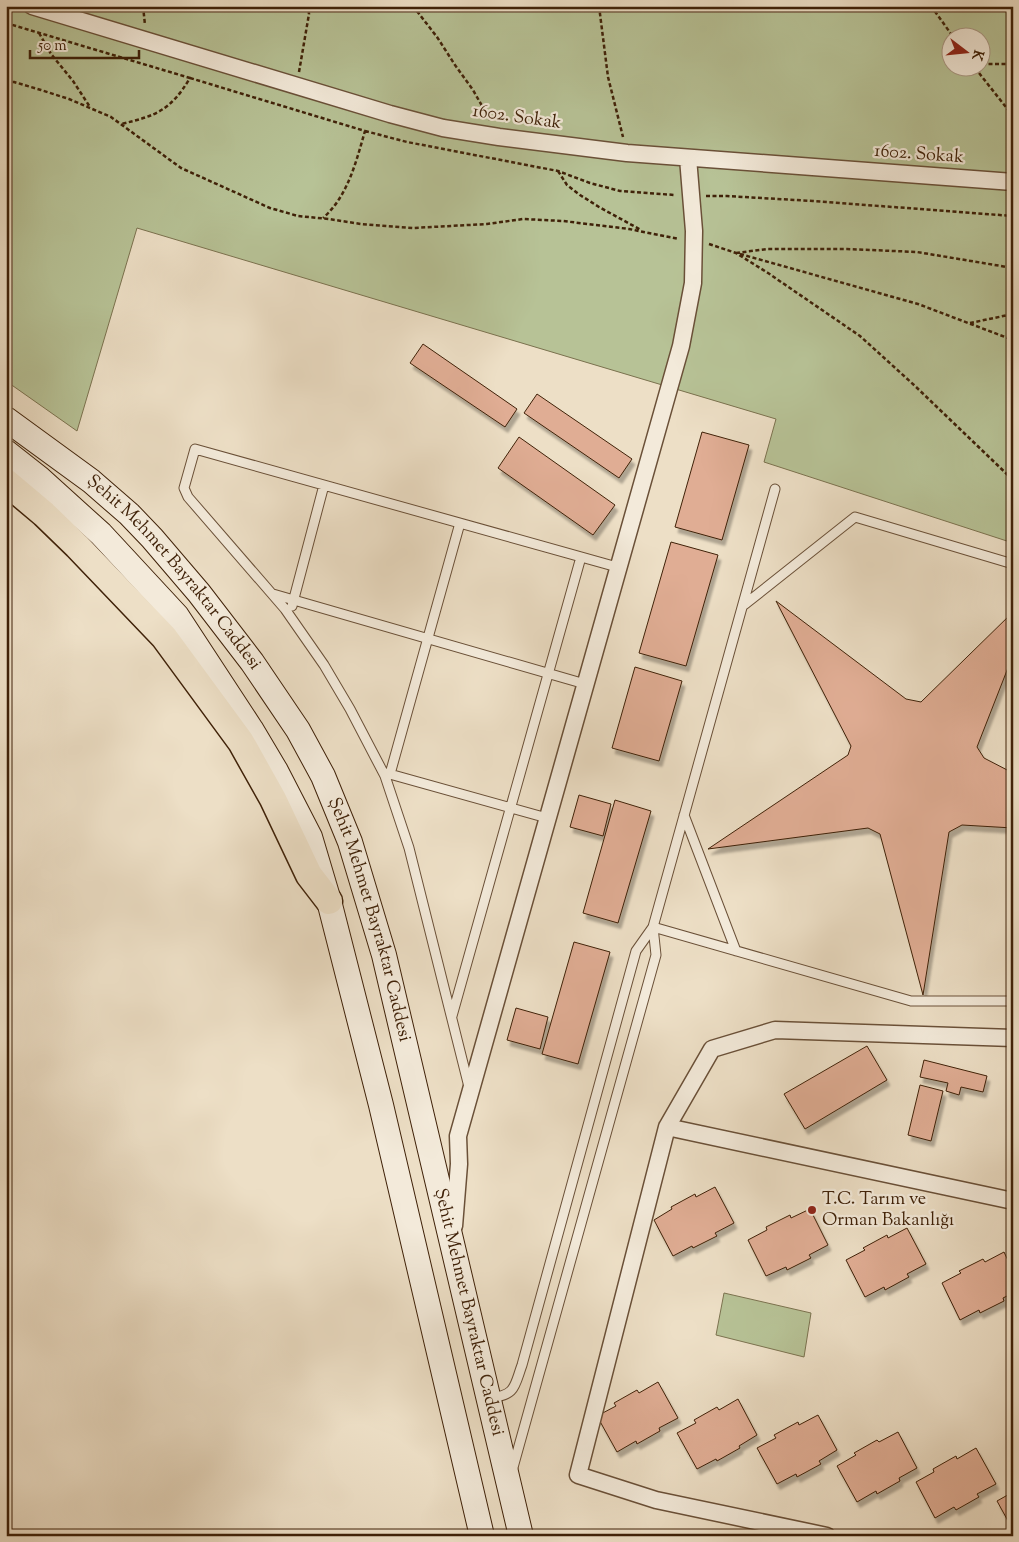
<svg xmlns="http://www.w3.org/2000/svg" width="1019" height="1542" font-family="'Sorts Mill Goudy',serif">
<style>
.green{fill:#b7c296;stroke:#7b724f;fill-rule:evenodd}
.building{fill:#e0ad94;stroke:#3f2108;filter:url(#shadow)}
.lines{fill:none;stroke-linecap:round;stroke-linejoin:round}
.lane-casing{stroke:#6a5038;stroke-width:11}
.street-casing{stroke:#6a5038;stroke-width:19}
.secondary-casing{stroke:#3f2108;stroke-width:26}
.primary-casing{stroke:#3f2108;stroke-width:29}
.path{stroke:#3f2108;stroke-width:2.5;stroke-dasharray:4 2.5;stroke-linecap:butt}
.lane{stroke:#f3eada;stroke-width:9}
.street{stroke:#f3eada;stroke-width:16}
.secondary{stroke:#f3eada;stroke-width:24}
.primary{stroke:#eddfc6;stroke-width:26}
.poi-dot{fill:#8f2418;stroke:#f3eada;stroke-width:2}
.labels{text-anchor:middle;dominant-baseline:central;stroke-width:4.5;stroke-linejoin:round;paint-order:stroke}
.street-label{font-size:18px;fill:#3f2108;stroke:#f3eada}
.poi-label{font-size:18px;fill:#3f2108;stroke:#f3eada;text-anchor:start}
</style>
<defs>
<filter id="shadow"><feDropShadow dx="3" dy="5.5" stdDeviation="1" flood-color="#0004"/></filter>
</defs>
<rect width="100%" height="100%" fill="#eddfc6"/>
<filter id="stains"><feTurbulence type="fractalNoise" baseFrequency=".004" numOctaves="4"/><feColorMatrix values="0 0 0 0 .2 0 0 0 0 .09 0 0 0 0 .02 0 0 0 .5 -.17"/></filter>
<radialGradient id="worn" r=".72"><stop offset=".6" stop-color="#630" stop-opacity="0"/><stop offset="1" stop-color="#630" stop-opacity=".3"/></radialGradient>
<path class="green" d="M6,6H1013V543L764,462L776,419L137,228L77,431L6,381ZM952,38H982V68H952Z
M724,1293L811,1313L804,1357L716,1335Z"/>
<path class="building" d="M423,344L517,409L505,427L410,363Z
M537,394L632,459L619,478L524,413Z
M702,432L749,445L722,540L675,527Z
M519,437L615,505L593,535L498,468Z
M671,542L718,555L686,666L639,653Z
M776,601L906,699L921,702L1013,612V655L977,747L984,758L1013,773V828L962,825L949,832L923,995L880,834L868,828L708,849L848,755L851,746Z
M635,667L682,681L659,761L612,748Z
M579,795L611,804L603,836L570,827Z
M615,800L651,811L618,923L583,913Z
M574,942L610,952L578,1064L542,1054Z
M516,1008L548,1017L540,1049L507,1040Z
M867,1046L887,1080L805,1129L784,1094Z
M924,1060L987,1076L983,1092L961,1087L959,1095L946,1091L948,1083L920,1077Z
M920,1085L943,1091L931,1141L908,1135Z
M715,1187L734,1223L715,1233L717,1236L693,1248L692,1246L673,1256L654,1220L672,1209L671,1207L695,1194L696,1197Z
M810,1209L828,1245L809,1255L811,1258L787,1270L786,1267L766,1276L748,1240L767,1230L766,1227L790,1215L791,1218Z
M907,1228L926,1264L907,1274L909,1277L885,1290L884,1287L865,1297L846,1260L865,1250L863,1248L887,1235L888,1238Z
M1004,1252L1013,1271V1293L1003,1298L1004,1301L980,1313L979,1310L960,1320L942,1283L961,1273L959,1271L983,1259L985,1262Z
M658,1382L678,1418L659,1428L660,1431L637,1444L636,1441L617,1452L597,1416L616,1406L614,1403L637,1390L639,1393Z
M738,1399L757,1435L739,1446L740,1448L717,1461L716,1459L697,1469L677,1433L696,1423L694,1420L717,1407L719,1410Z
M818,1415L837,1450L819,1461L821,1464L797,1477L796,1474L777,1484L757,1448L776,1438L774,1435L798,1422L799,1425Z
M898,1432L917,1468L899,1478L900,1481L877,1494L876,1491L857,1502L837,1466L856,1455L854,1453L877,1440L879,1442Z
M976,1448L996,1484L977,1494L979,1497L956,1510L954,1507L935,1518L916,1482L934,1472L933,1469L956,1456L957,1459Z
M1013,1492V1530L997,1501Z"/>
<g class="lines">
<defs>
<path id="lane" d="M273,594L585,684
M744,605L855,517L1013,564
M292,606L324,485
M386,773L547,818
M390,774L460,523
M684,815L736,951
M653,927L911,1001H1013
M452,1016L581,557
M469,1087L409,848L385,776L350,709L324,665L285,609L188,497L184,488L195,449L617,567
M490,1398C516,1395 514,1387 522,1365L636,951L653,927L775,489
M512,1471L656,955L653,927"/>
<path id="street" d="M32,6L390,114L443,128L499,137L627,153L1013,182
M667,1127L1013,1201
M454,1226L459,1164L458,1136L681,346L693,283L694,231L688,158
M827,1536L656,1500L578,1475L667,1127L712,1049L775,1030L1013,1038"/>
<g id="secondary">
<path id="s1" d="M6,419L91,481L129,514L152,538L199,593L252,662L298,730L323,776L350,842L384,955L521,1536"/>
<path d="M6,452L39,478L101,534L177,616L251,729L276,771L310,837L329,901L381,1105L482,1536"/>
</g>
<path id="primary" d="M6,482L44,514L77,546L164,637L241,742L273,799L309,875L329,901"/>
</defs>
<use href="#lane" class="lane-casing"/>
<use href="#street" class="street-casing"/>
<use href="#secondary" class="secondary-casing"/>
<use href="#primary" class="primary-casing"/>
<path class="path" d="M143,6L145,25
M413,6L437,37L455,65L473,90L490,120
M599,6L608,77L623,137
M931,6L954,38
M6,23L190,78C171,110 156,116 121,124
M39,33L51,54L73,81L90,107
M982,64H1013
M975,68L1013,116
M299,72L309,14L308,6
M190,78L365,131C356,162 348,196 323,218
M6,82H14L41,90L69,99L111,117L181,168L270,208L298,216L329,219L361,224L413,228L487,224L523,219L563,221L629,229L679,239
M365,131L407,142L558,171L590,183L620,191L675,195
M558,171L567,185L580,195L599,207L641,230
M706,196H727L813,201L1013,216
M709,244L736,253L768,273L860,336L914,385L1013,480
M736,253L767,249H847L917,252L1013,268
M740,254L918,304L1013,340
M970,323L1013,314"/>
<use href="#lane" class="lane"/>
<use href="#street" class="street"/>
<use href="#secondary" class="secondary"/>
<use href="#primary" class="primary"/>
</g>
<circle class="poi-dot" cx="812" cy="1210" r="5"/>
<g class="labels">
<g class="street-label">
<text transform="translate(517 118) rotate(8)">1602. Sokak</text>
<text transform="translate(919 155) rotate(4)">1602. Sokak</text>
<text stroke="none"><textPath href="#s1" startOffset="229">Şehit Mehmet Bayraktar Caddesi</textPath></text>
<text stroke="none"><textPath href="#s1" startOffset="634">Şehit Mehmet Bayraktar Caddesi</textPath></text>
<text stroke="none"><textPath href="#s1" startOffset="1039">Şehit Mehmet Bayraktar Caddesi</textPath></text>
</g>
<g class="poi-label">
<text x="822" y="1200">T.C. Tarım ve<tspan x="822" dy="21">Orman Bakanlığı</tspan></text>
</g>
</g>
<rect width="1019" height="1542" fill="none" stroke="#eddfc6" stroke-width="25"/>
<rect x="8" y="8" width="1004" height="1527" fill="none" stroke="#3f2108" stroke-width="2.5"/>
<rect x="12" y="12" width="994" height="1517" fill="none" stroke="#3f2108"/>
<g transform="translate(966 52) rotate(106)"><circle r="24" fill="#f3eada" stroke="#ab9a86"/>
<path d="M0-4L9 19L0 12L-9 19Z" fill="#8f2418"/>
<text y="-8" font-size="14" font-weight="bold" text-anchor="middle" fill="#3f2108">K</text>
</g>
<path d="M30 50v8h109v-8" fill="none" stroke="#3f2108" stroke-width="2.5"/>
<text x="38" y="50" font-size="15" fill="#3f2108" stroke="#f3eada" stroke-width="4" paint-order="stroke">50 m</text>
<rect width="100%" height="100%" filter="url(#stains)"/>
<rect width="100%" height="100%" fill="url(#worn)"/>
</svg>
